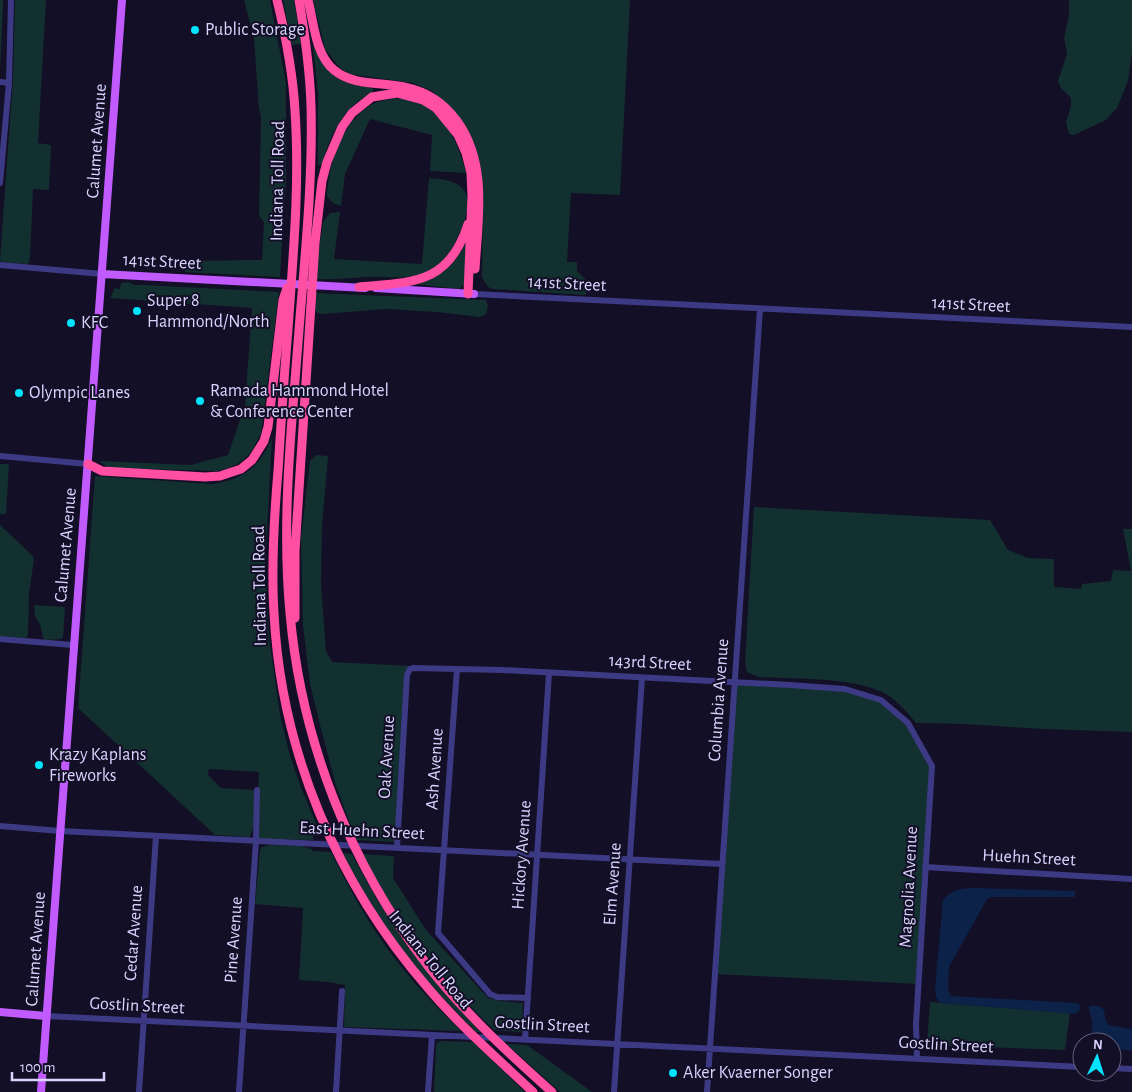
<svg xmlns="http://www.w3.org/2000/svg" width="1132" height="1092" font-family="'Alegreya Sans',sans-serif">
<style>
.green{fill:#12302f}
.water{fill:#0c2248}
.lines{fill:none;stroke-linecap:round;stroke-linejoin:round}
.minor{stroke:#3d3a85;stroke-width:6}
.major{stroke:#c25bff;stroke-width:8}
.highway{stroke:#ff4fa3;stroke-width:9}
.poi-dot{fill:#00e5ff;stroke:#130f26;stroke-width:2}
.labels{text-anchor:middle;dominant-baseline:central;stroke-width:4;stroke-linejoin:round;paint-order:stroke}
.poi-label{font-size:18px;fill:#d9d4ff;stroke:#130f26;text-anchor:start}
.street-label{font-size:18px;fill:#d9d4ff;stroke:#130f26}
</style>
<rect width="100%" height="100%" fill="#130f26"/>
<path class="green" d="M0,0H3V8L0,69Z
M15,0H46L38,143L51,145L49,190L33,189L30,256L29,263L26,264L2,262L0,260L13,79Z
M244,0H270L286,83V179L280,277L185,272L183,261L262,260L264,222L259,216L261,116L259,109L254,39Z
M283,0H294L301,44L292,45Z
M313,0H630L620,195L571,193L567,262H577V271L586,280V295L493,289L488,287L482,277L483,199L462,122L448,105L432,91L413,83L350,74L340,68L325,49Z
M1069,0H1132V52L1128,81L1117,108L1106,120L1074,135L1069,134L1066,122L1071,106V98L1061,88L1058,81L1067,54L1064,38L1069,15Z
M313,45H316C323,78 343,83 373,88V93C343,105 330,136 322,165H318V94Z
M394,98C400,99 407,99 413,100C444,110 459,144 466,173L430,171L432,135L370,119L345,174L341,206L333,203L327,196C328,164 342,122 371,105C377,101 387,100 394,98Z
M429,178C442,179 460,180 466,194C474,211 452,252 440,264C435,268 428,271 423,273C406,280 383,276 365,277C349,278 332,280 315,279L323,222L330,213L340,212L334,259L422,264Z
M466,243V283L459,289L415,284C442,277 453,267 466,243Z
M129,282L134,285H144L279,292L261,433C250,457 243,465 217,471L114,468C109,467 104,466 100,461L191,465L228,455L245,405L252,308L110,298L115,288L120,289L121,283Z
M314,293L486,300L488,306L486,314L480,317L437,312L386,309L323,314L317,313L315,309Z
M272,438L265,567L269,638L280,715L289,752L300,785L318,828L319,836H313V840L255,839L259,772L209,769L208,775L221,788L255,790L254,825L250,837L215,835L78,708L95,476L212,484C245,479 259,467 272,438Z
M316,455L328,456L322,527L321,585L326,651L332,662L411,666L407,675L398,842L356,840L336,786L320,725L310,684L303,626L301,537L310,461Z
M0,464H9L6,514H0Z
M754,507L990,520L1008,550L1028,558L1054,559V587L1081,589L1082,584L1111,581L1113,570L1131,571L1123,529H1132V732L1042,729L965,724L916,723C906,711 896,699 882,692C850,677 794,679 759,677L747,672L745,661Z
M0,525L32,555L34,559L29,593L28,635L26,638L0,636Z
M34,605L65,607L63,637L61,639L45,640L43,637L40,624L35,616Z
M735,682L845,689L881,700L908,723L932,766L919,984L715,974Z
M269,845L301,846L312,849V851L331,852C350,890 370,927 396,960C416,986 438,1008 461,1031L344,1027L345,985L328,982L299,980L303,908L255,904L260,850L262,847Z
M342,853L352,854C386,921 428,978 481,1032H476C447,1003 418,972 394,939C375,911 358,882 342,853Z
M362,854L394,856L393,878L426,930L488,998L501,1001L523,1003L522,1031L519,1032L494,1030C443,981 395,917 362,854Z
M930,1002L1070,1013L1065,1050L927,1045Z
M441,1041L473,1042L525,1092H434L436,1046L437,1043Z
M507,1044L527,1045L592,1092H560Z"/>
<path class="water" d="M975,888L1075,891V897H992L987,899L949,967L948,988L951,996L1077,1003L1081,1006L1079,1011L1075,1014L940,1003L936,997L935,988L943,900C952,889 961,888 975,888Z
M1089,1006H1099L1104,1010L1106,1021L1109,1025L1132,1029V1051L1112,1048V1042H1092V1021L1089,1010Z"/>
<g class="lines">
<path class="minor" d="M0,82L9,83
M0,183L9,83L11,0
M0,265L102,274
M474,294L1132,327
M0,456L88,464
M0,639L73,645
M457,669L438,933L490,994L497,997L528,998
M0,826L60,831L722,864
M397,848L407,675L410,669L413,668L502,670L790,685L845,689L881,700L908,723L932,766L916,1024L917,1059
M925,867L1132,879
M46,1016L1082,1067
M525,1040L549,673
M1112,1068L1132,1069
M139,1092L156,836
M239,1092L256,841L257,790
M336,1092L342,991
M428,1092L432,1035
M614,1092L642,678
M707,1092L760,309"/>
<path class="major" d="M102,274L365,288
M376,288L474,294
M0,1012L46,1016
M41,1092L122,0"/>
<path class="highway" d="M277,0C286,37 293,73 295,111C300,184 293,257 288,329C284,376 281,424 278,471C274,518 271,565 274,613C281,752 337,883 428,988C460,1026 497,1058 533,1092
M299,0C305,35 310,70 311,106C313,180 305,255 299,330C292,423 281,519 290,613C301,741 350,864 428,966C464,1012 508,1053 552,1092
M308,0C314,23 315,54 334,70C353,86 381,82 404,87C427,92 443,102 457,121C488,164 478,219 475,269
M359,287C414,282 449,284 468,224
M88,464L102,471L205,477L220,476L241,469L252,460L264,441L268,427L283,300L287,288
M295,618V551L315,243L322,181L327,162L342,127L352,113L372,97L397,93L423,100L436,108L458,135L466,153L471,173L472,196L468,294"/>
</g>
<g class="poi-dot">
<circle cx="195" cy="30" r="5"/>
<circle cx="137" cy="311" r="5"/>
<circle cx="71" cy="323" r="5"/>
<circle cx="19" cy="393" r="5"/>
<circle cx="200" cy="401" r="5"/>
<circle cx="39" cy="765" r="5"/>
<circle cx="673" cy="1073" r="5"/>
</g>
<g class="labels">
<g class="poi-label">
<text x="205" y="30">Public Storage</text>
<text x="147" y="301">Super 8<tspan x="147" dy="21">Hammond/North</tspan></text>
<text x="81" y="323">KFC</text>
<text x="210" y="391">Ramada Hammond Hotel<tspan x="210" dy="21">&amp; Conference Center</tspan></text>
<text x="29" y="393">Olympic Lanes</text>
<text x="49" y="755">Krazy Kaplans<tspan x="49" dy="21">Fireworks</tspan></text>
<text x="683" y="1073">Aker Kvaerner Songer</text>
</g>
<g class="street-label">
<text transform="translate(97 141) rotate(-86)">Calumet Avenue</text>
<text transform="translate(278 181) rotate(-89)">Indiana Toll Road</text>
<text transform="translate(162 262) rotate(3)">141st Street</text>
<text transform="translate(567 284) rotate(3)">141st Street</text>
<text transform="translate(971 305) rotate(3)">141st Street</text>
<text transform="translate(66 545) rotate(-85)">Calumet Avenue</text>
<text transform="translate(260 586) rotate(-91)">Indiana Toll Road</text>
<text transform="translate(650 663) rotate(3)">143rd Street</text>
<text transform="translate(719 700) rotate(-86)">Columbia Avenue</text>
<text transform="translate(387 757) rotate(-87)">Oak Avenue</text>
<text transform="translate(435 769) rotate(-86)">Ash Avenue</text>
<text transform="translate(362 831) rotate(3)">East Huehn Street</text>
<text transform="translate(522 855) rotate(-86)">Hickory Avenue</text>
<text transform="translate(1029 858) rotate(3)">Huehn Street</text>
<text transform="translate(613 884) rotate(-86)">Elm Avenue</text>
<text transform="translate(909 887) rotate(-87)">Magnolia Avenue</text>
<text transform="translate(134 933) rotate(-86)">Cedar Avenue</text>
<text transform="translate(234 940) rotate(-86)">Pine Avenue</text>
<text transform="translate(36 949) rotate(-86)">Calumet Avenue</text>
<text transform="translate(430 960) rotate(51)">Indiana Toll Road</text>
<text transform="translate(137 1006) rotate(3)">Gostlin Street</text>
<text transform="translate(542 1025) rotate(3)">Gostlin Street</text>
<text transform="translate(946 1045) rotate(3)">Gostlin Street</text>
</g>
</g>
<g transform="translate(1097 1057) rotate(4)"><circle r="24" fill="#130f26" stroke="#625e7d"/>
<path d="M0-4L9 19L0 12L-9 19Z" fill="#00e5ff"/>
<text y="-8" font-size="14" font-weight="bold" text-anchor="middle" fill="#d9d4ff">N</text>
</g>
<path d="M12 1072v8h92v-8" fill="none" stroke="#d9d4ff" stroke-width="2.5"/>
<text x="20" y="1072" font-size="15" fill="#d9d4ff" stroke="#130f26" stroke-width="4" paint-order="stroke">100 m</text>
</svg>
